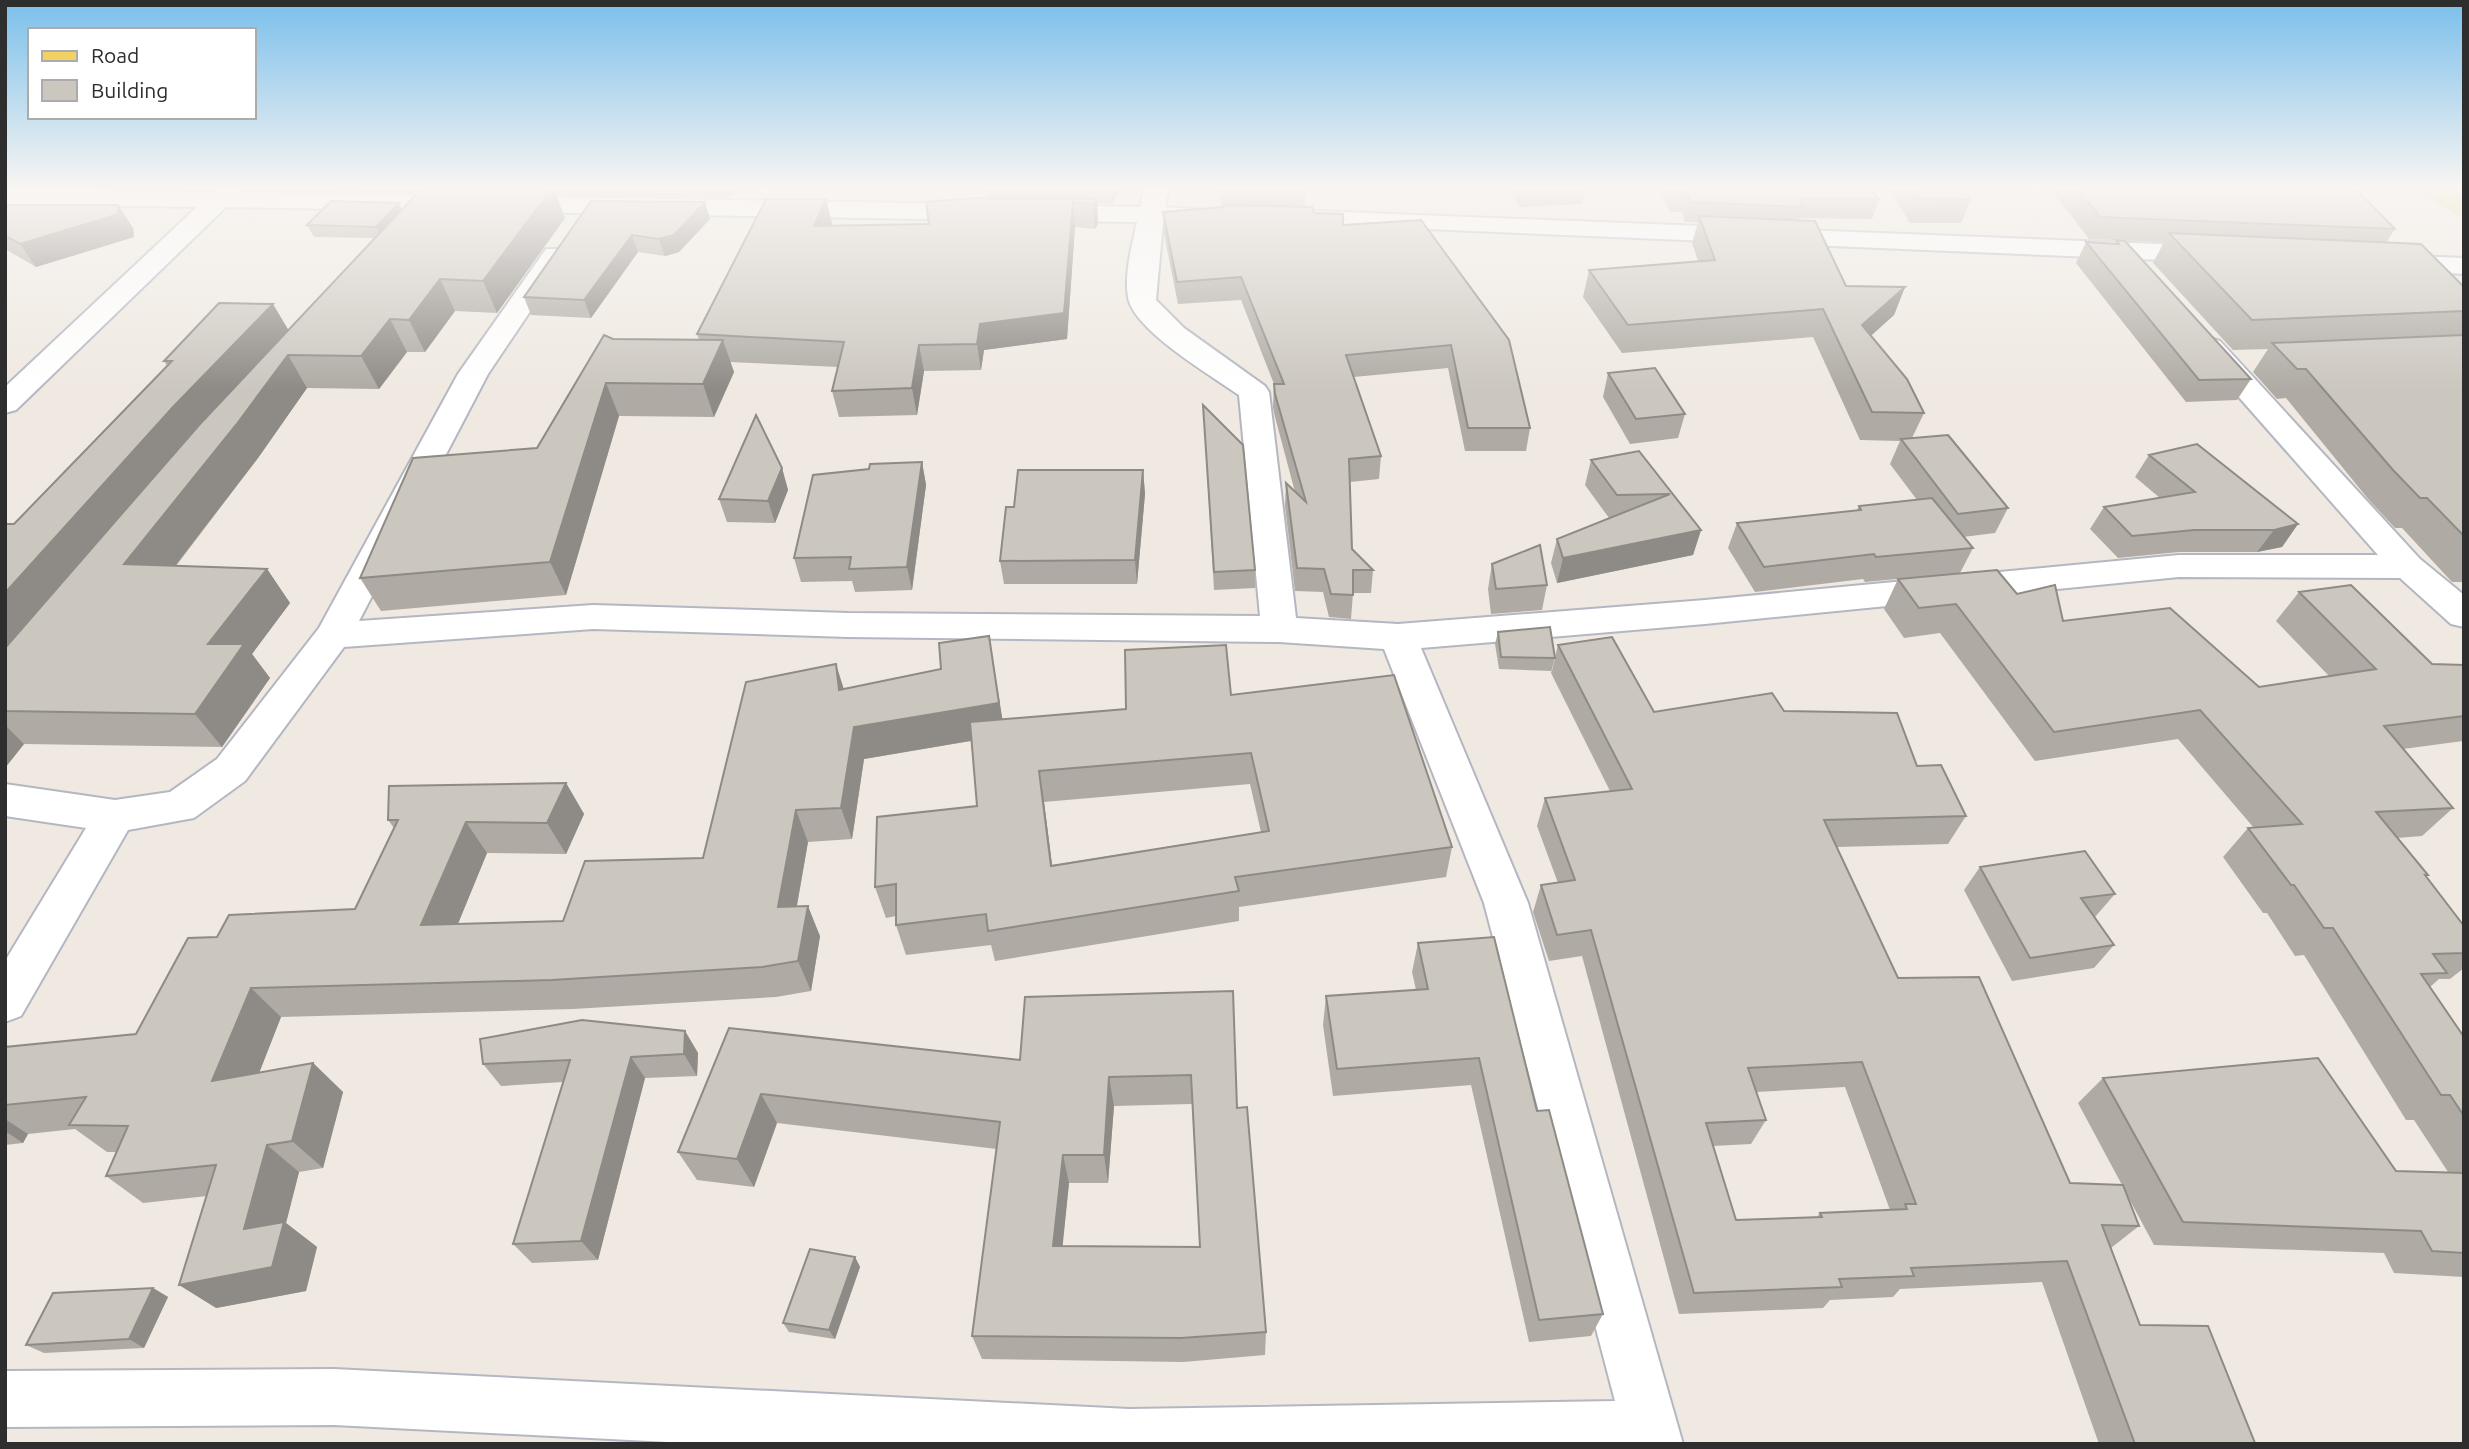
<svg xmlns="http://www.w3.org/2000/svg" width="2469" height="1449" font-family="Ubuntu,sans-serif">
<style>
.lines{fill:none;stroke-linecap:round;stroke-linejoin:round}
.minor-casing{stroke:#b4b7c1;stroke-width:4}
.major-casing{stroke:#c9c9c9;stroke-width:4}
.minor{fill:#fff;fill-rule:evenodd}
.major{fill:#f2d163;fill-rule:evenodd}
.wall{fill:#afaba4;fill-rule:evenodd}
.shaded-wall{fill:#8e8b86}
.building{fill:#cbc7bf;stroke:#8e8b86;stroke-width:2;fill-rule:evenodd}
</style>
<rect width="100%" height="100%" fill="#efe9e1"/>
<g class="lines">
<defs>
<path id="minor" d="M218,187H239L240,192L979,204L988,207L992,212L988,217L979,220L226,207L16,410L5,413V387L197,207L5,204V188L213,192Z
M1145,187H1169L1165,207L1223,211L1227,216L1223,221L1163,223L1156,300L1184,328L1265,386L1269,392L1296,618L1398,624L1705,600L2179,555H2378L2200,353L2196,347L2200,341L2210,338L2220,341L2420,559L2464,595V627L2451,624L2400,578L2179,577L1705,624L1421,648L1528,903L1683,1444H707L334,1425L5,1427V1371L334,1369L1129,1409L1615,1401L1484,903L1384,649L1279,642L848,637L593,629L344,647L245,781L194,818L128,830L21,1016L5,1022V961L86,828L5,816V784L115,800L170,792L217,759L319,628L458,374L546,249H564L568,255L488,374L359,621L593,605L848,613L1260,616L1239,395C1212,376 1133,330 1128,297C1124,274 1132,245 1137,222L1047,221L1038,218L1034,213L1038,208L1047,205L1140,207Z
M1292,210L2211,246L2220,248L2224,254L2220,260L2211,262L1283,223L1279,218L1283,213Z
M2390,255L2464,258V274L2381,269L2377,263L2381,257Z"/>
<path id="major" d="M2417,187H2447L2464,197V216L2420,192Z"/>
</defs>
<use href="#minor" class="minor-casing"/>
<use href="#major" class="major-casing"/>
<use href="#minor" class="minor"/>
<use href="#major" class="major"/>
</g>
<path class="wall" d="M355,187H740L730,197L556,195L565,218L497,313L455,311L425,352H407L379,389L307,388L258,458L176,566L267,569L290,603L252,654L270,678L222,747L24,744L5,768V524H14L168,367L164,361L288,330L374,238L314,237L307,225L402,209L417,193L358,192Z
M986,187H1118L1119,193L1112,203H1097L1098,224L1095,229L1075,227L1067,339L984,350L981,370L924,371L917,415L839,417L832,391L838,367L730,362L734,372L714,417L619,416L566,595L381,611L360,578L537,448L613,339L699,340L697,334L826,199L832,224L831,226L929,224L987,198L985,190Z
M1218,187H1306L1305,207L1314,213L1343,225L1530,428L1526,451H1465L1448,368L1354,377L1381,456L1379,479L1350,482L1352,549L1373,570L1371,593H1353L1351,619L1329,617L1323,592L1295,591L1285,506L1286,483L1295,492L1275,417L1273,407L1274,384L1241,300L1178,304L1164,234L1163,212L1224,207V206H1221Z
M1506,187H1584L1585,188L1582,204L1520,207Z
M1658,187H1868L1879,199L1872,219L1799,218L1798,221L1846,286L1905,287L1894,315L1871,336L1924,413L1912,438L2008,508L1995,533L1963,537L1973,548L1960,573L1865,582L1863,579L1755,592L1728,548L1737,523L1857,510L1859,506L1917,500L1890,464L1900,441L1860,440L1813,337L1622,353L1583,297L1589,270L1698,261L1692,243L1698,222H1685L1682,212H1670Z
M1888,187H1962L1971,200L1961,223H1910Z
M2049,187H2354L2395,229L2386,243L2464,287V582H2452L2402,528H2395L2369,500L2286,398L2277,399L2253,372L2268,349L2233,350L2153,263L2164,242L2089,239Z
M591,201L710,219L679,252L665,256L638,252L591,318L531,315L524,297Z
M5,205L133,228L134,237L36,267L5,249Z
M2116,240L2251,379L2237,400L2186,402L2076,263L2086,242L2115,244Z
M1608,373L1685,414L1678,438L1630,444L1603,397Z
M1203,405L1255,570V588L1214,590Z
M1639,451L1701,530L1693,555L1557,583L1551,563L1557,539L1609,518L1585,485L1591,460Z
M2149,455L2298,524L2282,547L2257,552H2179L2118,558L2090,529L2104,507L2160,498L2135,477Z
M922,462L926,485L912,590L855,592L852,581L801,582L794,558Z
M782,468L788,490L775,523L727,522L719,499Z
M1143,470L1145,494L1137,584H1004L1000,561L1014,507Z
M1492,564L1547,585L1542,610L1491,614L1488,589Z
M1898,579L2017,594L2063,621L2259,687L2329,676L2276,621L2299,592L2432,664L2464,665V742L2463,741L2403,749L2453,808L2422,836L2397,838L2428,875L2426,877L2464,926V968L2450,979H2439L2430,987L2464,1037V1277L2394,1273L2384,1253L2154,1245L2126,1193L2139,1226L2111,1248L2140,1325L2255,1443L2283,1444H2099L2042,1282L1900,1289L1893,1297L1830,1300L1823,1308L1679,1314L1582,956L1549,961L1533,912L1541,885L1558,883L1537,826L1545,798L1610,791L1551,673L1558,645L1654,712L1784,711L1917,766L1966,816L1948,844L1837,847L1898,978L2070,1183L2122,1185L2078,1103L2103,1078L2396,1171L2448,1172L2414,1120H2406L2304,955L2295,956L2267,913H2263L2223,857L2248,828H2254L2178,739L2035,761L1940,633L1904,638L1884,609ZM1845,1087L1890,1210L1820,1213L1817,1217L1736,1220L1713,1146L1751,1144L1766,1120L1756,1092Z
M1498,632L1555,658L1552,671L1499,669L1495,644Z
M989,636L1002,719L1126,709L1231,695L1452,847L1446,877L1239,907V921L995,961L991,945L906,955L896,925V916L886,918L875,887L977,806L971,741L864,759L852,839L808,842L797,906L820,936L811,991L776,997L573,1009L281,1017L259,1073L313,1063L343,1092L323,1168L299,1172L286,1223L317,1247L306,1291L216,1308L207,1196L143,1203L106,1176L116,1152H107L75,1129L28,1134L23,1143L5,1145V1047L136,1034L217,937L355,909L394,828L388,820L566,783L584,814L566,854L487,853L458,924L563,921L703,858L844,689L941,669ZM1250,784L1261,832L1052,865L1044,802Z
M1980,867L2115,894L2095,917L2114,945L2094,968L2012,981L1964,890Z
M1418,943L1537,1111L1603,1314L1591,1336L1529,1342L1471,1085L1333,1096L1323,1025L1326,996L1416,990L1412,972Z
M1233,991L1237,1108L1266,1332L1265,1355L1183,1362L982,1359L972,1336L997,1149L777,1123L754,1187L697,1180L678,1152L729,1028L1020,1060ZM1192,1104L1200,1247L1062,1246L1069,1183H1108L1114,1106Z
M685,1031L698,1053L697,1076L645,1078L598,1260L532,1263L513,1244L563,1082L501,1086L483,1064Z
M855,1257L860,1267L835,1339L789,1332L783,1323Z
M153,1288L168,1297L144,1348L44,1353L26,1345Z"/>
<path class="shaded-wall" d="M553,187L565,218L497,313L483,281Z
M727,187H740L730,197Z
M1114,187H1118L1119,193L1112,203L1111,191Z
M826,199L832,224L820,251L814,226Z
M1097,199L1098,224L1095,229L1093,204Z
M705,202L710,219L679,252L665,256L659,239Z
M1073,202L1075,227L1067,339L984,350L981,370L977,344L980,324Z
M399,203L404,214L382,238L376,227Z
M118,205L133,228L134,237L36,267L20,244Z
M632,235L638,252L591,318L584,300Z
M440,279L455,311L425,352L409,320Z
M1905,287L1894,315L1851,353L1862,325Z
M273,304L292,336L5,662V593L173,407Z
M390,319L407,352L379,389L361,356Z
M723,340L734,372L714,417L703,384Z
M919,345L924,371L917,415L912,388Z
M288,355L307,388L258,458L151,597L124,564Z
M606,383L619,416L566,595L550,562Z
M922,462L926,485L912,590L907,567Z
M782,468L788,490L775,523L768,501Z
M1143,470L1145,494L1137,584L1135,560Z
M2298,524L2282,547L2257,552L2274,530Z
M1701,530L1693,555L1557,583L1563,558Z
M267,569L290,603L252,654L270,678L222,747L195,714L208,644Z
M989,636L1005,735L864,759L852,839L841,808L854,727L999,703Z
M836,664L846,696L839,690Z
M5,725L24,744L5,768Z
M1039,771L1044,802L1056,896L1051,866Z
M566,783L584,814L566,854L547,823Z
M796,810L808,842L791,938L778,907Z
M466,822L487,853L445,955L421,925Z
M808,906L820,936L811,991L798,961Z
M251,988L281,1017L245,1109L212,1081Z
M685,1031L698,1053L697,1076L684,1054Z
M631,1057L645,1078L598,1260L581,1241Z
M313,1063L343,1092L323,1168L292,1141Z
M1109,1077L1114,1106L1108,1183L1104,1155Z
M761,1094L777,1123L754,1187L737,1159Z
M5,1119L28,1134L23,1143L5,1131Z
M267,1145L299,1172L286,1223L317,1247L306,1291L216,1308L179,1285L244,1229Z
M1063,1155L1069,1183L1060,1272L1053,1246Z
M855,1257L860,1267L835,1339L829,1330Z
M153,1288L168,1297L144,1348L129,1339Z"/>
<path class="building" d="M423,187H553L483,281L440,279L409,320L390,319L361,356L288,355L236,425L124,564L267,569L208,644H244L195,714L5,711V648L200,424Z
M986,187H1114L1111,191L985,190Z
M1520,187H1584L1585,188L1523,190Z
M1672,187H1868L1879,199H1799L1803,207L1690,202L1687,192H1675Z
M1911,187H1962L1971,200L1919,199Z
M2076,187H2354L2395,229L2100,217Z
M975,198L1097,199L1093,204L1073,202L1064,313L980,324L977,344L919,345L912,388L832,391L844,342L697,334L766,199H826L814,226L929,224L926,202Z
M331,201L399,203L376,227L307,225Z
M591,201L705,202L674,235L659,239L632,235L584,300L524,297Z
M5,205H118L119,214L20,244L5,236Z
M1224,205L1312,207L1314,213L1343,214V225L1421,220L1509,340L1530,428H1468L1451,345L1346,355L1381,456L1349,459L1352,549L1373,570H1353V595L1331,594L1324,569L1297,568L1286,483L1306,502L1275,394L1274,384H1284L1241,277L1177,282L1163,212L1224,207Z
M1699,216L1815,221L1846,286L1905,287L1862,325L1907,379L1924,413L1872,412L1823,309L1628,325L1589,270L1715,260Z
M2169,233L2421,244L2464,287V311L2252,320Z
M2116,240L2125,241L2251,379L2199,380L2086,242L2119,244Z
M219,303L273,304L173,407L5,593V524H14L172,361H164Z
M604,335L613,339L723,340L703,384L606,383L550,562L360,578L413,458L537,448Z
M2464,335V536L2427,498H2420L2393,470L2306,369H2297L2272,343Z
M1655,368L1685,414L1636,419L1608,373Z
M1203,405L1243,445L1255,570L1214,572Z
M756,415L782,468L768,501L719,499Z
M1948,435L2008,508L1958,514L1901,439Z
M2197,444L2298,524L2274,530H2194L2132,536L2104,507L2195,492L2149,455Z
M1639,451L1701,530L1563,558L1557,539L1670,494L1617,495L1591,460Z
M922,462L907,567L849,569L851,557L794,558L813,475L869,469L870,464Z
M1018,470H1143L1135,560L1000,561L1006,507H1014Z
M1932,498L1973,548L1876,557L1874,554L1764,567L1737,523L1861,510L1859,506Z
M1540,545L1547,585L1496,589L1492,564Z
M1997,570L2017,594L2055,585L2063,621L2170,608L2259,687L2376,669L2299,592L2351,585L2432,664L2464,665V716L2384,726L2453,808L2376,812L2428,875H2425L2464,926V953L2433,954L2447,973L2421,974L2464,1037V1116L2450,1095H2441L2333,928H2324L2294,885H2291L2248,828L2302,824L2200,710L2054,732L1956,604L1919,608L1898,579Z
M1550,627L1555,658L1501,657L1498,632Z
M989,636L999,703L854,727L841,808L796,810L778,907L808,906L798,961L762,967L552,980L251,988L212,1081L313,1063L292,1141L267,1145L244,1229L284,1222L272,1267L179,1285L216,1165L106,1176L128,1126L69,1125L86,1097L5,1105V1047L136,1034L188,938L217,937L229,915L355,909L398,820H388L389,786L566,783L547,823L466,822L421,925L563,921L585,861L703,858L746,682L836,664L839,690L941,669L939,643Z
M1612,637L1654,712L1772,693L1784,711L1897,713L1917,766L1941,765L1966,816L1824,820L1898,978L1979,977L2070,1183L2123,1185L2139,1226L2102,1225L2140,1325L2208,1326L2255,1443L2283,1444H2135L2067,1261L1911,1268L1914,1276L1839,1279L1842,1287L1694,1293L1591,930L1557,935L1541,885L1575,880L1545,798L1632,789L1558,645ZM1862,1062L1916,1204H1905L1907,1209L1820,1213L1822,1217L1736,1220L1706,1123L1766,1120L1748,1068Z
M1226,645L1231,695L1394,675L1452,847L1235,877L1239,891L988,931L986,914L896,925V884L875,887L877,817L977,806L970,722L1126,709L1125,650ZM1251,753L1269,831L1051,866L1039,771Z
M2085,851L2115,894L2081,898L2114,945L2030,958L1980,867Z
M1494,937L1537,1111L1549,1110L1603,1314L1539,1320L1479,1058L1337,1069L1326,996L1428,989L1418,943Z
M1233,991L1237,1108L1247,1107L1266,1332L1181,1338L972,1336L1000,1122L761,1094L737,1159L678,1152L729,1028L1020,1060L1025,997ZM1191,1075L1200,1247L1053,1246L1063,1155H1104L1109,1077Z
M582,1020L685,1031L684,1054L631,1057L581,1241L513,1244L570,1060L483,1064L480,1039Z
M2318,1058L2396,1171L2464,1173V1253L2432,1251L2421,1231L2183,1222L2103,1078Z
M810,1249L855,1257L829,1330L783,1323Z
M153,1288L129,1339L26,1345L53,1293Z"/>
<linearGradient id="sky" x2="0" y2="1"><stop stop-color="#7abfeb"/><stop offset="0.48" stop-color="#f8f5f2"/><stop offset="1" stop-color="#f8f5f2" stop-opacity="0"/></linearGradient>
<rect width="2469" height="390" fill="url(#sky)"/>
<rect width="2469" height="1449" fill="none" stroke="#2e2e2e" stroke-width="14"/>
<rect x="28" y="28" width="228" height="91" fill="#ffffff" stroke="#ababab" stroke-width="2"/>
<rect x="42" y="51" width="35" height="10" fill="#f2d163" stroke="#ababab" stroke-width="2"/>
<text x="91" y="63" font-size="21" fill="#2e2e2e">Road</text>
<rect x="42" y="80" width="35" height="21" fill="#cbc7bf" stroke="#ababab" stroke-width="2"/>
<text x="91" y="98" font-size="21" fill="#2e2e2e">Building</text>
</svg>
